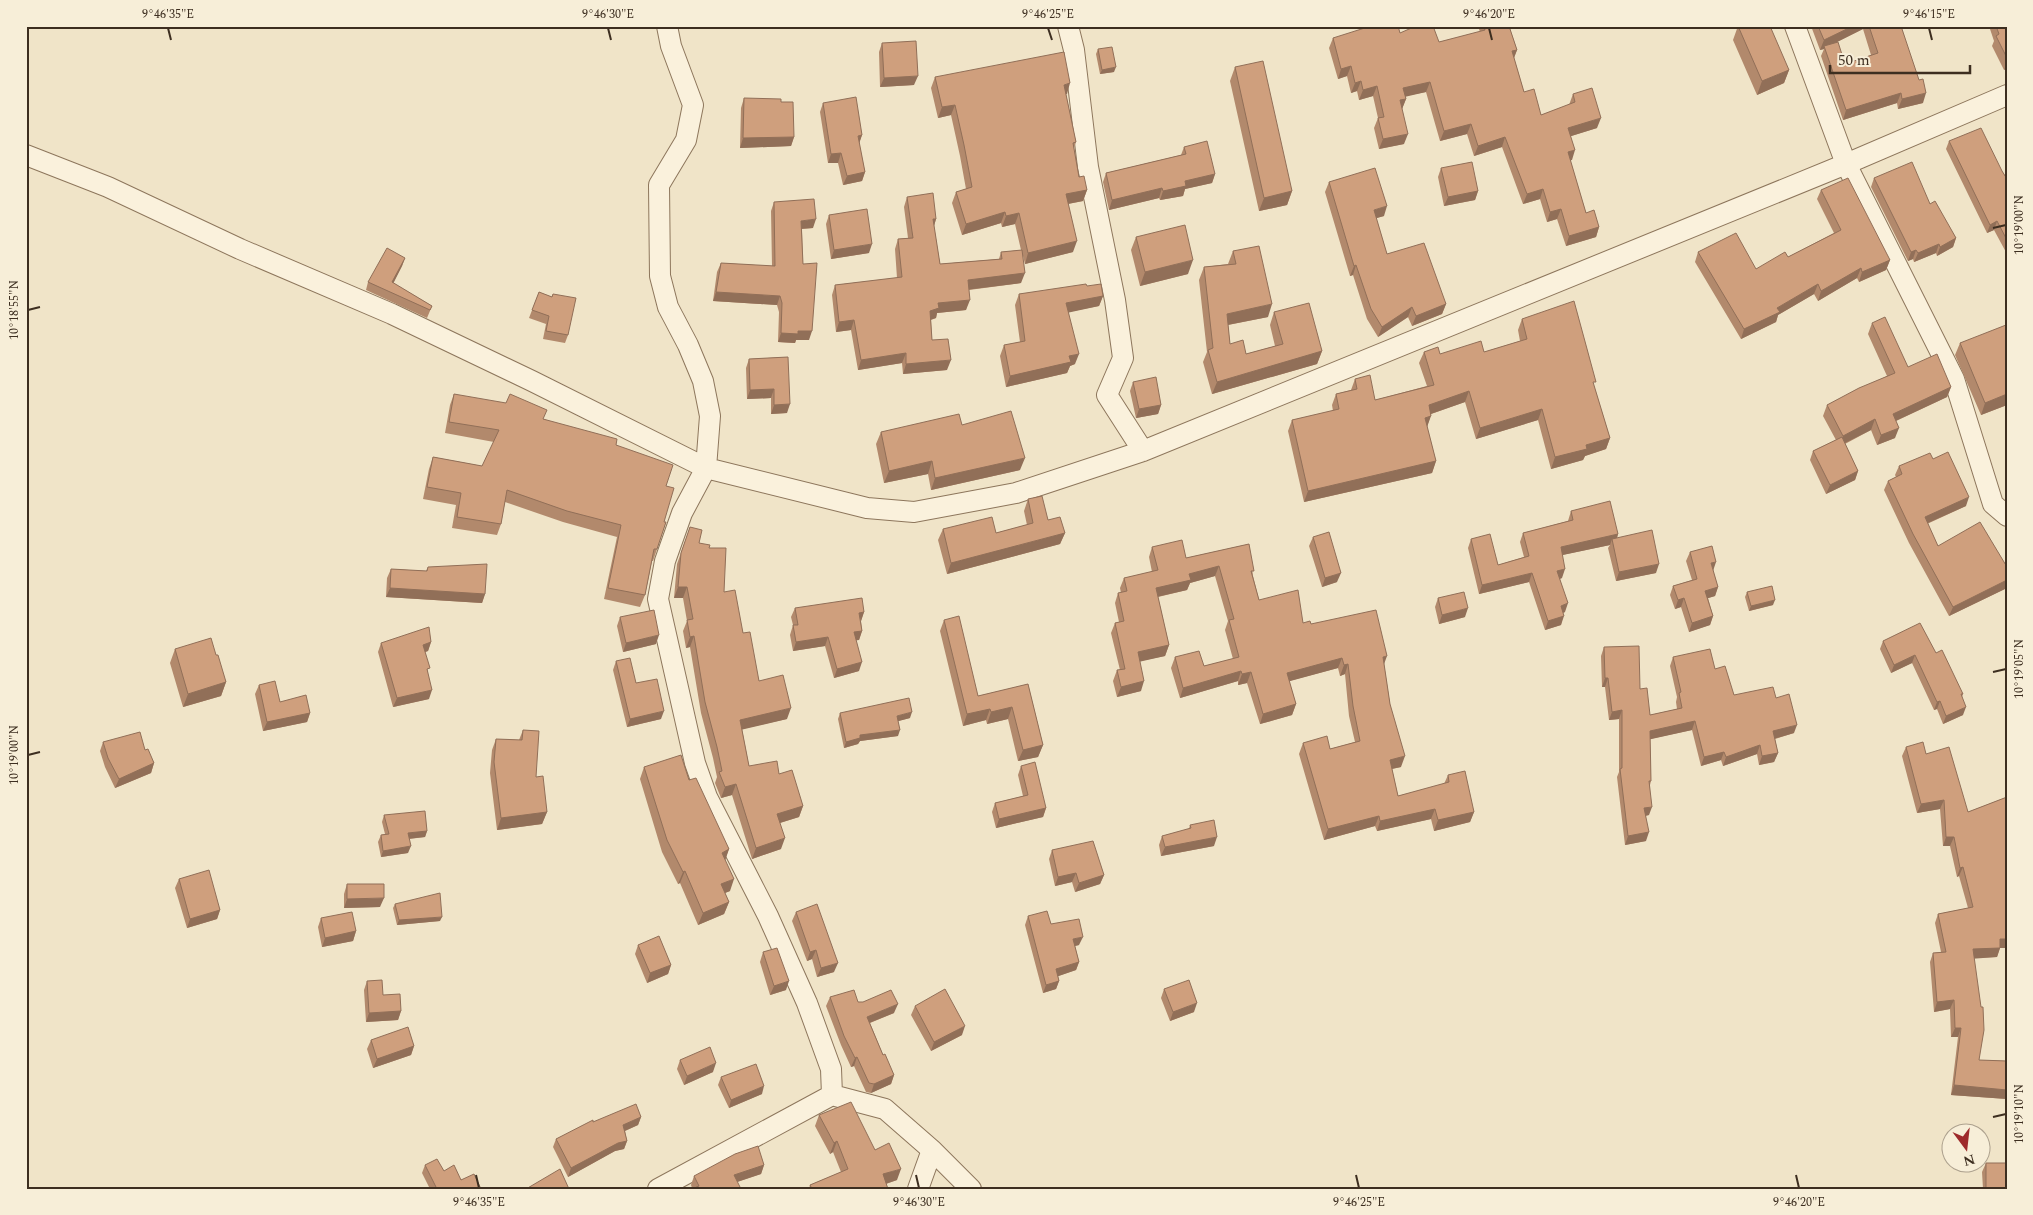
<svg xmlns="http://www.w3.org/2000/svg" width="2033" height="1215" font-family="Spectral,serif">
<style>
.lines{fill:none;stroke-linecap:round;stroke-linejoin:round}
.minor-casing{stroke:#8d765c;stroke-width:22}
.minor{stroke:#faf1dc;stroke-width:20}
.wall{fill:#b2896c;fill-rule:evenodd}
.shaded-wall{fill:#916f58}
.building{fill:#cf9f7d;stroke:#916f58}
.ticks{fill:none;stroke:#3d2e20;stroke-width:2}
.neatline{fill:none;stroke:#3d2e20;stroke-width:2}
.ticks-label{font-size:12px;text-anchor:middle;fill:#3d2e20}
</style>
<rect width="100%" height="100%" fill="#f0e4c8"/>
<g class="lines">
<defs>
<path id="minor" d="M667,26L671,46L693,105L686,140L659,185L660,276L668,307L688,345L703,381L710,416L706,468L867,508L914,512L1016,493L1143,451L1846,164L2007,95
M1068,26L1074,50L1088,167L1115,300L1123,358L1107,395L1143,451
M1795,26L1846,164L1954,379L1993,504L2007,516
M26,155L108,187L240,249L392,314L532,381L706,468L682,513L665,561L658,599L695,763L707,797L768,916L807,1003L831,1069L832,1095L885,1109L932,1150L918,1189
M932,1150L971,1189
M658,1189L832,1095"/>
</defs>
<use href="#minor" class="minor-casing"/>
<use href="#minor" class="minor"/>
</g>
<path class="wall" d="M1478,26H1509L1517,50L1514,58L1524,92L1541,115L1569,105L1573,94L1597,128L1571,136L1572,160H1570L1586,213L1599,227L1596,237L1566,246L1557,219L1547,222L1540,199L1523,204L1502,147L1474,156L1467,134L1440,141L1426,92L1405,96L1406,99L1402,109L1404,144L1379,149L1374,128L1378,118L1373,96L1359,100L1357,91L1351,93L1347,76L1338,79L1329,48L1333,38L1400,33L1439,42L1480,32Z
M1738,26L1789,70L1784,83L1757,95L1733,40Z
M1811,26H1901L1923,103L1898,109L1897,103L1843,120L1821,56L1824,49L1820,50ZM1863,29L1871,55L1845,64L1837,42Z
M1991,26H2007V68L2004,70L1992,46L1994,41L1990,29Z
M882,43L914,85L880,87L879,52Z
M1098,49L1114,72L1100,74L1096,54Z
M1235,67L1292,191L1287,205L1259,211L1230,81Z
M935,77L1067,94H1066L1076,142L1074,148L1079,177L1087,190L1083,201L1068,204L1073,252L1025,264L1023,256L1021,283L969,290L966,310L937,313L936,318L931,320L932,340L947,370L903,374L902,363L858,370L851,330L836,332L832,295L835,285L897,278L895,249L898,239L908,238L904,207L907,197L936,219L934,226L940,264L999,259L1001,252L1021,250L1015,224L1002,227L1001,223L962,235L952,203L956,192L966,189L960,156L951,115L938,118L931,88Z
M744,98L781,102L794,137L791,146L740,148L741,108Z
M823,103L862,135L859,143L865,172L862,181L843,185L838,163H828L820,112Z
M1949,141L2002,171L2007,179V254L1994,230L1987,233L1946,149Z
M1184,147L1215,174L1212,183L1185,189L1183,196L1160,200L1159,198L1109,210L1103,182L1106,173L1181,155Z
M1441,168L1478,191L1475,200L1444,206L1438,177Z
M1874,178L1930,204L1956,238L1953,247L1937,256L1936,253L1914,262L1913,259L1908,261L1871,187Z
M1329,182L1384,216L1376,218L1387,254L1446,304L1442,314L1412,326L1408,317L1378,337L1367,319L1353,275L1350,276L1325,192Z
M1821,190L1890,260L1886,270L1859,282L1857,278L1818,301L1814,294L1778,315L1776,322L1741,339L1695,262L1698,252L1756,269L1788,257L1834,233L1817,199Z
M774,202L813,228L802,229L803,264L809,340H796L795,343L778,342L779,312L777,305L713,301L717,272L721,263L772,266L771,211Z
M829,215L869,253L831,259L826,224Z
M1136,237L1188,274L1140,286L1131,250Z
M1233,251L1268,317L1228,325L1230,344L1246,354L1275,346L1270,325L1274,312L1322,351L1317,364L1212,394L1203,362L1207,352L1199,280L1204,267L1228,264Z
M405,258L402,266L393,283L432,306L427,318L366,290L368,282Z
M1087,286L1103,296L1099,306L1068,312L1075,364L1070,366L1067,373L1006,387L1000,356L1004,345L1020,342L1015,305L1019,294Z
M539,292L552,297L553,294L568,335L565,343L543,339L546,324L529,318Z
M1522,319L1594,386L1610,438L1606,449L1585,456L1583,460L1551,469L1538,420L1476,439L1465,402L1431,414L1427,427L1436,461L1432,473L1304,502L1288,431L1292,420L1333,411L1332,405L1336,394L1351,390L1355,379L1375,400L1427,386L1419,363L1424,352L1440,354L1484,352L1520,341L1518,330Z
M1872,323L1908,367L1951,387L1947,397L1896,421L1895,438L1877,445L1871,430L1845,444L1858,471L1855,480L1826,494L1810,460L1813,451L1836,440L1823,416L1827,405L1887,376L1868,334Z
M2007,328V405L1981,415L1955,355L1960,343Z
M788,357L787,413L771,414V398L747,399L746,368L749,359Z
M1133,382L1161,405L1158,414L1136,418L1130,391Z
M454,394L544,419L616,445L666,486L664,522H666L653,561H652L645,595L640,607L604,599L617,537L563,522L505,502L501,524L497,535L452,528L456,505L423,499L429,469L433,457L482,466L494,442L445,433L450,405Z
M962,425L1020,470L931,490L928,474L884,483L876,444L881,432Z
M1933,459L1966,506L1927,524L1938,546L2007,567V588L1949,616L1909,543L1884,490L1888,481L1896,477L1895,475L1899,466Z
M1028,499L1048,520L1065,533L1060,544L947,574L938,540L943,529L996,533L1027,525L1024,511Z
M1571,511L1618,534L1617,538L1656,573L1616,581L1608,548L1610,545L1562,555V578L1560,579L1565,612L1563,613L1561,625L1545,630L1529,582L1479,594L1468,548L1471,539L1498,565L1524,557L1520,542L1523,533L1568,521Z
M690,527L699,543L709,548L724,592L743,633L759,681L787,719L742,729L749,766L779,774L803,806L799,817L780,823L781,849L752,859L732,795L721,798L715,783L717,777L713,758L701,713L690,647L686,648L683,631L687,621L683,598H674L677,564Z
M1313,537L1337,582L1322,587L1309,546Z
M1249,544L1253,576L1259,600L1303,623L1311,624L1384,664L1390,704L1401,767L1392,769L1398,796L1444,784L1448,775L1474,812L1470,822L1434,831L1431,819L1377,831L1375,826L1324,840L1299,754L1303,743L1330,749L1355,742L1349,716L1345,674L1340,676L1338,668L1289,681L1296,704L1292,715L1260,724L1247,683L1238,685V681L1180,698L1171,668L1175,657L1204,666L1233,659L1225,630L1228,621L1215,576L1190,583L1187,590L1158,597L1169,645L1165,656L1140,661L1141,691L1117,697L1113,681L1117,670H1120L1111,633L1115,623L1119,622L1115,603L1118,593H1121L1120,588L1124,578L1152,572L1149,557L1152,547L1186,558Z
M1690,552L1713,571L1718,587L1715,596L1708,598L1713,616L1710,625L1689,632L1681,607L1675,609L1670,595L1673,586L1692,580L1686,561Z
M428,567L485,594L482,603L386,597L387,578L391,569L426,571Z
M1747,592L1773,605L1749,611L1745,597Z
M1438,598L1465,617L1439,624L1435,607Z
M795,608L864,612L861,621L862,631L859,640H856L859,671L834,678L825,646L793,651L790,635L793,625L791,617Z
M620,617L656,644L623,652L617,626Z
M944,620L978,696L1028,684L1043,745L1038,757L1018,761L1008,719L987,724L986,720L963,726L940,631Z
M1883,641L1936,653L1963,694L1962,697L1963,715L1943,724L1937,709L1934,710L1912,663L1891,673L1880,649Z
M431,642L428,651L425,652L428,674L429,699L393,707L378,652L381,643Z
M1604,647L1640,689L1650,715L1677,709L1676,702L1677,697L1670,666L1673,657L1715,669L1734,695L1776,698L1794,733L1775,739L1778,753L1774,762L1759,765L1757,754L1723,766L1721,760L1701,766L1692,730L1650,739L1651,781L1650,785L1649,815L1646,816V841L1625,845L1617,777L1619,772V719L1609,720L1605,687H1602L1601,656Z
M175,649L216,655L226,682L221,696L183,707L170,663Z
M616,661L636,683L661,719L627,727L613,670Z
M259,685L280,702L310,713L307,722L263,731L255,694Z
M840,713L910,718L898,721V736L860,741L858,744L844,748L838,719Z
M523,730L536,777L547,812L542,824L497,830L490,773L492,750L496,739L519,740Z
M103,742L145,750L154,763L151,773L115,788L105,767L100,751Z
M1906,747L1926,754L1968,812L2007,797V948H2000L1997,957L1974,958L1979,1060L2007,1061V1189H1983L1982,1172L1986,1163H2006L2007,1099L1951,1095L1958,1037H1951L1950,1009L1934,1012L1930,962L1933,953L1941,952L1935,923L1938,914L1968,908L1959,876L1957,877L1950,846H1943L1940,809L1917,813L1902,756Z
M1021,766L1046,808L1043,817L996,828L992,812L995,803L1023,796L1018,775Z
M644,767L689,780L729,849L725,859L730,891L725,893L729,902L724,914L698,925L680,883L678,884L662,852L640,779Z
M384,815L427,831L425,837L409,839L408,853L381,857L378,842L381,835L385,834L382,822Z
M1190,825L1214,846L1161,856L1159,845L1162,836L1189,829Z
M1052,850L1104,875L1100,884L1075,892L1072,882L1055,886L1049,859Z
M179,879L220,910L217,919L187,928L175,888Z
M347,884L380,907L344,908V894Z
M395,904L440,921L397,925L393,908Z
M796,912L834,972L817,977L812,959L807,961L792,921Z
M1028,916L1051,924L1079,945L1075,946L1079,962L1076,970L1058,976L1059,981L1056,989L1043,993L1025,925Z
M321,918L356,931L353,941L322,947L318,927Z
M638,945L671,965L668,974L647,983L635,954Z
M763,952L786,990L770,995L760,962Z
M367,981L401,1011L398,1020L366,1022L364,990Z
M1164,989L1194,1012L1170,1021L1161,998Z
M830,997L858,1002L894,1013L870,1023L883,1055L894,1075L891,1084L871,1093L866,1092L854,1066L851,1067L841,1045L826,1006Z
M915,1006L962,1035L931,1051L911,1015Z
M371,1040L414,1046L411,1055L373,1068L367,1049Z
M680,1060L713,1072L684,1085L677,1069Z
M721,1077L762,1094L729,1108L718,1085Z
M819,1115L875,1150L897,1180L886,1184L888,1189H809L810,1185L841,1172L833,1152L830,1154L815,1126Z
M641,1117L638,1125L625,1131L627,1141L624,1149L615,1151L568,1177L553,1147L556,1139L593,1122Z
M425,1165L444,1171L481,1189H430L422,1173Z
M764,1165L761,1174L737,1182L692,1188L691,1185L694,1176Z"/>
<path class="shaded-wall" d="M1853,26H1864L1863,29L1825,48L1824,46V49L1820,50L1824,40Z
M1517,50L1513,60L1512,51Z
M2007,62V68L2004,70Z
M1351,66L1347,76L1338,79L1341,69Z
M1116,67L1114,72L1100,74L1102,70Z
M1789,70L1784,83L1757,95L1762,81Z
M918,76L914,85L880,87L884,78Z
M1361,81L1357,91L1351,93L1355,83Z
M1430,82L1426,92L1400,98L1403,88Z
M1070,83L1067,94L1060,95L1064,85Z
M1377,86L1373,96L1359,100L1363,90Z
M1901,93L1897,103L1843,120L1846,110Z
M1926,93L1923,103L1898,109L1902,99Z
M1406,99L1402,109L1400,100Z
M955,105L951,115L938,118L942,107Z
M1601,118L1597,128L1565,138L1568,128Z
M1471,124L1467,134L1440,141L1444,131Z
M1408,134L1404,144L1379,149L1383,139Z
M862,135L859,144L858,136Z
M794,137L791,146L740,148L743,138Z
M1505,137L1502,147L1474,156L1478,146Z
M1575,150L1572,160L1564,162L1568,152Z
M841,153L838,163H828L831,154Z
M865,172L862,181L843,185L847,176Z
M1215,174L1212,183L1185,189L1183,196L1160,200L1163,191L1185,181Z
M1162,188L1159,198L1109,210L1112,200Z
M1543,189L1540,199L1523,204L1527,194Z
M1087,190L1083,201L1062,205L1066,194Z
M1292,191L1287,205L1259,211L1264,198Z
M1478,191L1475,200L1444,206L1448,197Z
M1387,206L1384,216L1370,220L1374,210Z
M1561,209L1557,219L1547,222L1550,212Z
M1005,212L1001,223L962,235L966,224Z
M1019,213L1015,224L1002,227L1006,216Z
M816,219L813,228L798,229L801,221Z
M933,219H936L933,229Z
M1997,221L1994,230L1987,233L1990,225Z
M1599,227L1596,237L1566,246L1569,236Z
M1956,238L1953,247L1937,256L1940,247Z
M1077,241L1073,252L1025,264L1028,253Z
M872,244L869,253L831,259L834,250Z
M1939,244L1936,253L1914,262L1918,253Z
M1916,250L1913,259L1908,261L1911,252Z
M405,258L402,266L390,290L392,282Z
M1193,260L1188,274L1140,286L1145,272Z
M1890,260L1886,270L1859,282L1862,272Z
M1356,265L1353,275L1350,276L1354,266Z
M1861,268L1857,278L1818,301L1821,291Z
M1025,273L1021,283L965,290L968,280Z
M1818,284L1814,294L1778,315L1776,322L1741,339L1744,329L1777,308Z
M716,292L780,296L777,305L713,301Z
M1103,296L1099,306L1062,314L1066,303Z
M970,300L966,310L937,313L936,318L926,321L930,311L938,303Z
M1272,304L1268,317L1222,326L1227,314Z
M1446,304L1442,314L1412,326L1416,316Z
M1412,307L1408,317L1378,337L1382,327Z
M854,320L851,330L836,332L839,322Z
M798,331H812L809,340H796L795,343L778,342L781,333Z
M1322,351L1317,364L1212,394L1217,382Z
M906,353L902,363L858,370L861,360Z
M1079,354L1075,364L1070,366L1067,373L1006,387L1010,376L1069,356Z
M951,360L947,370L903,374L906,364Z
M1951,387L1947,397L1889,424L1893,414Z
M774,389L771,398L747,399L750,390Z
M1469,391L1465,402L1425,416L1429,405Z
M2007,394V405L1981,415L1985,403Z
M790,404L787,413L771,414L774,405Z
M1161,405L1158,414L1136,418L1139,409Z
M1542,409L1538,420L1476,439L1480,428Z
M1431,416L1427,427L1425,418Z
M1875,419L1871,430L1839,446L1843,436Z
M1899,428L1895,438L1877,445L1881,435Z
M1610,438L1606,449L1585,456L1583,460L1551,469L1555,457L1586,445Z
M1025,458L1020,470L931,490L935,478Z
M932,461L928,474L884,483L889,471Z
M1436,461L1432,473L1304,502L1308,491Z
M1858,471L1855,480L1826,494L1830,485Z
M1969,497L1966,506L1921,526L1925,517Z
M1065,533L1060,544L947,574L951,563Z
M1618,534L1615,544L1612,539L1610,545L1558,556L1561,547Z
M1716,562L1713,571L1711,563Z
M1659,564L1656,573L1616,581L1619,572Z
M1219,566L1215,576L1190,583L1187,590L1152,598L1156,588L1189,574Z
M1565,569L1562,578L1554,580L1557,571Z
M1341,573L1337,582L1322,587L1325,578Z
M1532,573L1529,582L1479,594L1482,585Z
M2007,580V588L1949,616L1953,607Z
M678,587H687L683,598H674Z
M1718,587L1715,596L1702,600L1705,591Z
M390,588L485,594L482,603L386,597Z
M1684,598L1681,607L1675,609L1678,600Z
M1775,600L1773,605L1749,611L1751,606Z
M1568,603L1565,612L1557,615L1561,606Z
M1468,608L1465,617L1439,624L1442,615Z
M864,612L861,621L859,613Z
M1564,616L1561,625L1545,630L1548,621Z
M1713,616L1710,625L1689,632L1692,623Z
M862,631L859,640L851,641L854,632Z
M659,635L656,644L623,652L626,643Z
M694,636L690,647L686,648L690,637Z
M828,637L825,646L793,651L796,642Z
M431,642L428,651L419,654L423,645Z
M1169,645L1165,656L1134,663L1138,652Z
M1915,655L1912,663L1891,673L1894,665Z
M1387,656L1383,667V657Z
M1342,658L1338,668L1283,683L1287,673Z
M862,662L859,671L834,678L837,669Z
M1348,664L1345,674L1340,676L1344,665Z
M1241,671L1238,681L1180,698L1183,688Z
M1251,672L1247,683L1238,685L1242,674Z
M1605,678H1608L1605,687H1602Z
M1144,681L1141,691L1117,697L1121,687Z
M226,682L221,696L183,707L188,694Z
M432,690L429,699L393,707L397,698Z
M1940,701L1937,709L1934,710L1937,702Z
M1296,704L1292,715L1260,724L1263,714Z
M1012,707L1008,719L987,724L991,712Z
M1966,707L1963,715L1943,724L1946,716Z
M791,708L787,719L736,731L740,720Z
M990,709L986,720L963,726L967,714Z
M1622,710L1619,719L1609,720L1612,712Z
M664,711L661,719L627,727L630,719Z
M912,712L910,718L895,722L897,716Z
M310,713L307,722L263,731L267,722Z
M1695,721L1692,730L1647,740L1650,731Z
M1797,725L1794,733L1770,740L1773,731Z
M900,730L898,736L860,741L858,744L844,748L846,742L860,735Z
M1043,745L1038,757L1018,761L1023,750Z
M1760,745L1757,754L1723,766L1726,757Z
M1724,752L1721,760L1701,766L1704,757Z
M1778,753L1774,762L1759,765L1762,756Z
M1405,756L1401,767L1386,770L1390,760Z
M154,763L151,773L115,788L119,779Z
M736,784L732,795L721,798L725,787Z
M1944,800L1940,809L1917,813L1921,804Z
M803,806L799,817L773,825L777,814Z
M1652,807L1649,815L1641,816L1644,808Z
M1046,808L1043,817L996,828L999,819Z
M1435,809L1431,819L1377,831L1380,821Z
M547,812L542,824L497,830L501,818Z
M1474,812L1470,822L1434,831L1438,820Z
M1379,816L1375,826L1324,840L1328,829Z
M427,831L425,837L406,839L408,833Z
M1649,832L1646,841L1625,845L1628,836Z
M1217,837L1214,846L1161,856L1165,847Z
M1946,837H1954L1950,846H1943Z
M785,838L781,849L752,859L756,848Z
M411,846L408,853L381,857L383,851Z
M729,849L725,861L722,853Z
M1963,867L1959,876L1957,877L1960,868Z
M685,871L680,883L678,884L683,872Z
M1076,873L1072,882L1055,886L1058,877Z
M1104,875L1100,884L1075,892L1079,883Z
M734,879L730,891L717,896L721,884Z
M384,898L380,907L344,908L347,899Z
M729,902L724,914L698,925L703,913Z
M220,910L217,919L187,928L190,919Z
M442,917L440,921L397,925L399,920Z
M356,931L353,941L322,947L325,938Z
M1083,937L1079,945L1070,947L1073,939Z
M2000,939H2007V948H2000L1997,957L1969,959L1973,949Z
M816,950L812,959L807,961L810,952Z
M1079,962L1076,970L1053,978L1056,969Z
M838,963L834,972L817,977L821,968Z
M671,965L668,974L647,983L650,973Z
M789,981L786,990L770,995L774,986Z
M1059,981L1056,989L1043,993L1046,985Z
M1954,1000L1950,1009L1934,1012L1937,1002Z
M1197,1003L1194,1012L1170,1021L1173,1012Z
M898,1004L894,1013L864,1025L867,1017Z
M401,1011L398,1020L366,1022L369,1013Z
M965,1026L962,1035L931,1051L934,1042Z
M1955,1028H1961L1958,1037H1951Z
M414,1046L411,1055L373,1068L377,1059Z
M857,1057L854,1066L851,1067L855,1058Z
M716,1063L713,1072L684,1085L687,1076Z
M894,1075L891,1084L871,1093L874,1084Z
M1954,1085L2007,1090V1099L1951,1095Z
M764,1086L762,1094L729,1108L731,1100Z
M641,1117L638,1125L620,1133L623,1125Z
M627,1141L624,1149L615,1151L568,1177L571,1168L618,1143Z
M837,1141L833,1152L830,1154L834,1143Z
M764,1165L761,1174L731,1184L734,1175Z
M901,1169L897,1180L879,1186L883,1174Z"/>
<path class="building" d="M1371,26H1398L1400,33L1416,26H1433L1439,42L1485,30L1484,26H1509L1517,50L1512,51L1524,92L1534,89L1541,115L1575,102L1573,94L1592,88L1601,118L1568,128L1575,150L1568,152L1586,213L1594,210L1599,227L1569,236L1561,209L1550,212L1543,189L1527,194L1505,137L1478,146L1471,124L1444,131L1430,82L1403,88L1406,99L1400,100L1408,134L1383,139L1378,118L1384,117L1377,86L1363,90L1361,81L1355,83L1351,66L1341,69L1333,38Z
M1738,26H1770L1789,70L1762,81Z
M1818,26H1853L1824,40Z
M1869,26H1901L1919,80L1923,79L1926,93L1902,99L1901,93L1846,110L1824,46L1838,42L1845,64L1878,53Z
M1996,26H2007V58L1996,36L1999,34Z
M916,41L918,76L884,78L882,43Z
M1112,47L1116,67L1102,70L1098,49Z
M1064,52L1070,83L1064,85L1076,142L1073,143L1079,177L1084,176L1087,190L1066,194L1077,241L1028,253L1019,213L1006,216L1005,212L966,224L956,192L972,187L964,145L955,105L942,107L935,77Z
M1263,61L1292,191L1264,198L1235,67Z
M856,97L862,135L858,136L865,172L847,176L841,153L831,154L823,103Z
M744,98L781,99V102H793L794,137L743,138Z
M1981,128L2002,171L2007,179V240L1997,221L1990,225L1949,141Z
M1207,141L1215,174L1185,181L1186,186L1163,191L1162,188L1112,200L1106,173L1186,154L1184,147Z
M1472,162L1478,191L1448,197L1441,168Z
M1912,162L1930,204L1935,201L1956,238L1940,247L1939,244L1918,253L1916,250L1911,252L1874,178Z
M1375,168L1387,206L1374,210L1387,254L1424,243L1446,304L1416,316L1412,307L1382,327L1371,309L1356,265L1354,266L1329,182Z
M1848,178L1890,260L1862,272L1861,268L1821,291L1818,284L1777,308L1780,312L1744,329L1698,252L1736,233L1756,269L1785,252L1788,257L1841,230L1821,190Z
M933,193L936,219H933L940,264L1002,259L1001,252L1022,250L1025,273L968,280L970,300L938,303L939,308L930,311L932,340L948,339L951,360L906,364V353L861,360L854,320L839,322L835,285L902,277L898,239L913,238L907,197Z
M814,199L816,219L801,221L803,264L817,263L812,331H798V334L781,333L782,303L780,296L716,292L721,263L775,266L774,202Z
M867,209L872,244L834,250L829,215Z
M1185,225L1193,260L1145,272L1136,237Z
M1259,246L1272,304L1227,314L1230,344L1243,340L1246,354L1283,344L1274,312L1309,303L1322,351L1217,382L1208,350L1213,348L1204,267L1236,264L1233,251Z
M387,248L405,258L392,282L432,306L430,310L368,282Z
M1086,284L1087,286L1101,284L1103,296L1066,303L1079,354L1069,356L1071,362L1010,376L1004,345L1025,341L1019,294Z
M539,292L552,297L553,294L576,298L568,335L546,331L549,316L532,310Z
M1574,301L1596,382H1593L1610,438L1586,445L1587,449L1555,457L1542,409L1480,428L1469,391L1429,405L1431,416L1425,418L1436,461L1308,491L1292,420L1339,409L1336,394L1357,389L1355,379L1370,375L1375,400L1434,385L1424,352L1438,347L1440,354L1481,341L1484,352L1527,339L1522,319Z
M1885,317L1908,367L1937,354L1951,387L1893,414L1899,428L1881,435L1875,419L1843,436L1827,405L1859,388L1895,373L1872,323Z
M2006,325L2007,328V394L1985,403L1960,343Z
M788,357L790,404L774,405V389L750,390L749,359Z
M1156,377L1161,405L1139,409L1133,382Z
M454,394L506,403L510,394L547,410L543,419L617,439L616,445L673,465L666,486L674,488L664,522H666L657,549H654L645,595L608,588L621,525L567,511L507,490L501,524L457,517L461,493L427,487L433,457L482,466L499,430L449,422Z
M1011,411L1025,458L935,478L932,461L889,471L881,432L959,414L962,425Z
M1842,437L1858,471L1830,485L1813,451Z
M1948,452L1969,497L1925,517L1938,546L1980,522L2007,567V580L1953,607L1913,534L1888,481L1902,474L1899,466L1930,453L1933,459Z
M1042,496L1048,520L1060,517L1065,533L951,563L943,529L992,517L996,533L1033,523L1028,499Z
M1610,501L1618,534L1561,547L1565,569L1557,571L1568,603L1561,606L1564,616L1548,621L1532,573L1482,585L1471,539L1490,534L1498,565L1529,556L1523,533L1573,520L1571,511Z
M690,527L702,530L699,543L710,545L709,548H726L724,592L735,590L743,633L750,632L759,681L783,675L791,708L740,720L749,766L777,761L779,774L792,770L803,806L777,814L785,838L756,848L736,784L725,787L719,772L722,771L717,747L705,702L694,636L690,637L687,620L693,619L687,587H678L681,553Z
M1652,530L1659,564L1619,572L1612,539Z
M1329,532L1341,573L1325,578L1313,537Z
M1182,540L1186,558L1249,544L1254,571H1251L1259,600L1298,590L1303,623L1310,621L1311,624L1376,610L1387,656L1383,657L1390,704L1405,756L1390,760L1398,796L1449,782L1448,775L1465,771L1474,812L1438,820L1435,809L1380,821L1379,816L1328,829L1303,743L1327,736L1330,749L1360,741L1353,706L1348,664L1344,665L1342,658L1287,673L1296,704L1263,714L1251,672L1242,674L1241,671L1183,688L1175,657L1199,651L1204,666L1239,657L1229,620L1234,619L1219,566L1189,574L1191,580L1156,588L1169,645L1138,652L1144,681L1121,687L1117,670L1125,669L1115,623L1124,621L1118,593L1127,591L1124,578L1158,570L1152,547Z
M1712,546L1716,562L1711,563L1718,587L1705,591L1713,616L1692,623L1684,598L1678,600L1673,586L1697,579L1690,552Z
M487,564L485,594L390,588L391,569L427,571L428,567Z
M1772,586L1775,600L1751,606L1747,592Z
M1464,592L1468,608L1442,615L1438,598Z
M862,598L864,612L859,613L862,631L854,632L862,662L837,669L828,637L796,642L793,625H798L795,608Z
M654,610L659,635L626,643L620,617Z
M959,616L978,696L1028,684L1043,745L1023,750L1012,707L991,712L990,709L967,714L944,620Z
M1920,623L1936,653L1942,650L1963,694H1961L1966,707L1946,716L1940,701L1937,702L1915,655L1894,665L1883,641Z
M429,627L431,642L423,645L430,668L427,669L432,690L397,698L381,643Z
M211,638L216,655H218L226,682L188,694L175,649Z
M1639,646L1640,689L1647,688L1650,715L1682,708L1679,693L1681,692L1673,657L1710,649L1715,669L1725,666L1734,695L1773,687L1776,698L1789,694L1797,725L1773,731L1778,753L1762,756L1760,745L1726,757L1724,752L1704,757L1695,721L1650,731L1651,781H1649L1652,807L1644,808L1649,832L1628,836L1620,769L1622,768V710L1612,712L1608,678H1605L1604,647Z
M630,658L636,683L657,679L664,711L630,719L616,661Z
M275,681L280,702L306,695L310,713L267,722L259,685Z
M909,698L912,712L897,716L900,730L860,735V738L846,742L840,713Z
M523,730L539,731L536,777L543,776L547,812L501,818L494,762L496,739L522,740Z
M140,732L145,750L148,749L154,763L119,779L108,758L103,742Z
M1923,742L1926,754L1949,747L1968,812L2007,797V939H2000V948L1973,949L1981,1007H1983L1984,1030L1979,1060L2007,1061V1090L1954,1085L1961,1028H1955L1954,1000L1937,1002L1933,953L1946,952L1938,914L1973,907L1963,867L1960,868L1954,837H1946L1944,800L1921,804L1906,747Z
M681,755L689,780L696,778L729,849L722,853L734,879L721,884L729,902L703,913L685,871L683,872L667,840L644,767Z
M1035,762L1046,808L999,819L995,803L1028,795L1021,766Z
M425,811L427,831L408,833L411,846L383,851L381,835L389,834L384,815Z
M1214,820L1217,837L1165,847L1162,836L1191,828L1190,825Z
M1093,841L1104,875L1079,883L1076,873L1058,877L1052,850Z
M209,870L220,910L190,919L179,879Z
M347,884H384V898L347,899Z
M440,893L442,917L399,920L395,904Z
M817,904L838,963L821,968L816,950L810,952L796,912Z
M1047,911L1051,924L1079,919L1083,937L1073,939L1079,962L1056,969L1059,981L1046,985L1028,916Z
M352,912L356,931L325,938L321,918Z
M659,936L671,965L650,973L638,945Z
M777,948L789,981L774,986L763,952Z
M382,980L383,995L400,994L401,1011L369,1013L367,981Z
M1189,980L1197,1003L1173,1012L1164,989Z
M945,989L965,1026L934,1042L915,1006Z
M854,990L858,1002H863L891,990L898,1004L867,1017L883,1055L885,1054L894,1075L874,1084L869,1083L857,1057L855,1058L844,1036L830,997Z
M408,1027L414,1046L377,1059L371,1040Z
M710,1047L716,1063L687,1076L680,1060Z
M756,1064L764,1086L731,1100L721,1077Z
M851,1102L875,1150L889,1143L901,1169L883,1174L888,1189H812L810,1185L848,1169L837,1141L834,1143L819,1115Z
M636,1104L641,1117L623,1125L627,1141L618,1143L571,1168L556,1139L593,1120V1122Z
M758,1146L764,1165L734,1175L741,1189H692L699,1186L694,1176L735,1154Z
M437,1159L444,1171L454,1165L461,1180L474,1174L481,1189H437L425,1165Z
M1986,1163H2007V1189H1986Z
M560,1169L569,1189H526Z"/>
<path class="ticks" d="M168,28L171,40M608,28L611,40M1048,28L1052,40M1489,28L1492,40M1929,28L1932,40M1993,228L2006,225M28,310L40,307M1993,672L2006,669M28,755L40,752M1993,1117L2006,1114M476,1175L479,1188M916,1175L919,1188M1356,1175L1359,1188M1796,1175L1799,1188"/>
<rect width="2033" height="1215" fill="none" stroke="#f7eed8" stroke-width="55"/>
<g transform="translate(1966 1148) rotate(165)"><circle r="24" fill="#f7eed8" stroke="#ada18e"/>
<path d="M0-4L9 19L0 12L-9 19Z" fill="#9e2a2b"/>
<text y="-8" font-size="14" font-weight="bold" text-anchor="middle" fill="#3d2e20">N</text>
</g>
<path d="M1830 65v8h140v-8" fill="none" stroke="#3d2e20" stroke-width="2.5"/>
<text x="1838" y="65" font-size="15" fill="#3d2e20" stroke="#f7eed8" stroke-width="4" paint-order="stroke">50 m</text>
<rect x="28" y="28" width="1978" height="1160" class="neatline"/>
<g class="ticks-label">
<text x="168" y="18">9°46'35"E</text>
<text x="608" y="18">9°46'30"E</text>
<text x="1048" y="18">9°46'25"E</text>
<text x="1489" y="18">9°46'20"E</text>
<text x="1929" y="18">9°46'15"E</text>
<text transform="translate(2019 225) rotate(-90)" y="4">10°19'00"N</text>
<text transform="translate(14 310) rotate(-90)" y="4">10°18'55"N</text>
<text transform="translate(2019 669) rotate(-90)" y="4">10°19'05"N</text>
<text transform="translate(14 755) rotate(-90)" y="4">10°19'00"N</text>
<text transform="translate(2019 1114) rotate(-90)" y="4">10°19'10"N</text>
<text x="479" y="1206">9°46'35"E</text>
<text x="919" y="1206">9°46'30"E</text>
<text x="1359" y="1206">9°46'25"E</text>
<text x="1799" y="1206">9°46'20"E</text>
</g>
</svg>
